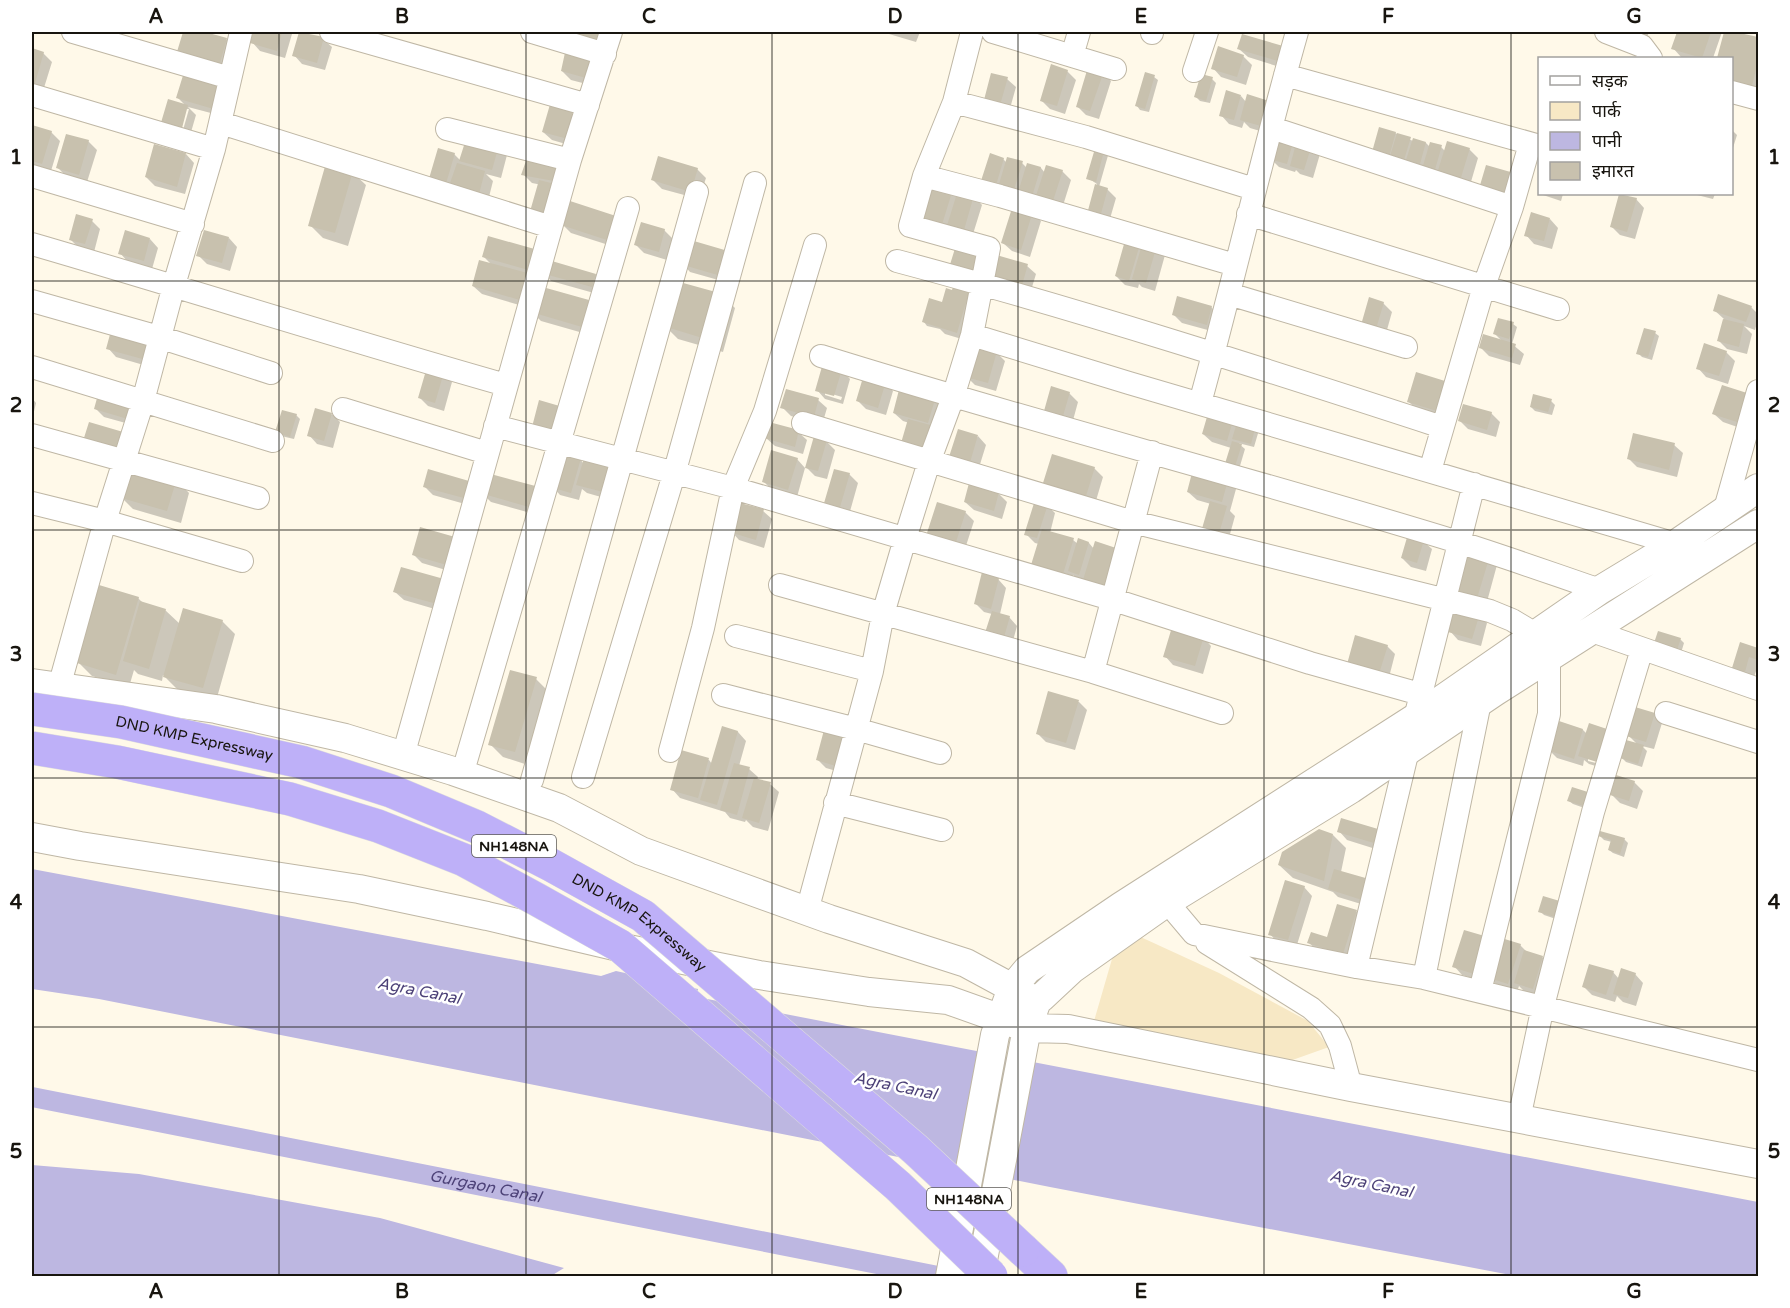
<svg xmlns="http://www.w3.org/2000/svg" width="1790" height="1308" font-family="'Varela Round','Noto Sans Devanagari',sans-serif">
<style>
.green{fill:#f7e8c5}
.water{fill:#bdb7e1}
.shadow{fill:#0003;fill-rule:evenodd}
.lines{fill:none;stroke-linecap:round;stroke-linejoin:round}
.canal{stroke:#bdb7e1;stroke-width:20}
.building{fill:#c8c1ae}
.minor-casing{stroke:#bfb7a5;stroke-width:24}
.tertiary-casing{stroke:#bfb7a5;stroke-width:30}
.trunk-casing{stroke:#dfdedd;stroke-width:34}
.minor{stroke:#fff;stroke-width:22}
.tertiary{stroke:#fff;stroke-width:28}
.trunk{stroke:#beb0f8;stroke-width:33}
.trunk-bridge-casing{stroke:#dfdedd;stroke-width:34;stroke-linecap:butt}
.trunk-bridge{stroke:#beb0f8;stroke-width:33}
.grid{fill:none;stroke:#18150f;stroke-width:1.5;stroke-opacity:0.55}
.labels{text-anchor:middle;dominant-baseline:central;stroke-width:5;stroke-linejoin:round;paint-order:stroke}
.shield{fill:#fff;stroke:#5d5b57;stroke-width:1.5}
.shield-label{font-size:14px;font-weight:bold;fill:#18150f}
.street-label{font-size:15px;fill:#18150f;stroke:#fff}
.water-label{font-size:16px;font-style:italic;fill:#4d4278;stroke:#fff}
.neatline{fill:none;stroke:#18150f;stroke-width:2}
.grid-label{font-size:20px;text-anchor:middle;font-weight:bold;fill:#18150f}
</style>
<rect width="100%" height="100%" fill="#fff9e9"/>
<path class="green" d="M1121,928L1219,973L1308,1021L1329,1047L1284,1063L1092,1028Z"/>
<path class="water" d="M32,869L601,976L616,971L698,989L697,997L1758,1202V1276H1516L1050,1187L99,999L32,989Z
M32,1165L139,1174L380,1218L564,1268L551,1276H32Z"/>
<path class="shadow" d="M185,32H200L226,39L235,48L227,75L178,54Z
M255,32H289L292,34L285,58L260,51L252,42Z
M300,32L323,39L332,47L325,70L302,64L294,55Z
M887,32H920L916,42L889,34Z
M1613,32H1649L1645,43Z
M1678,32H1722L1713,58L1681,57L1673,48Z
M1725,32L1758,39V96L1732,89V58H1719Z
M1239,49L1290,56L1286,69L1248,57Z
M32,50L43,53L52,62L43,91L32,88Z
M567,50L594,86L571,80L562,71Z
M1243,56L1252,65L1246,85L1221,77L1213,68Z
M186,71L226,117L188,107L196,115L189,139L181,137L189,109H185L186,106L178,98Z
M1067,71L1076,80L1065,114L1050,109L1041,100Z
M1103,73L1111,81L1099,119L1086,115L1077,106Z
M1154,77L1158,80L1149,112L1140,110L1137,106Z
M1007,79L1016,87L1009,112L994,108Z
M1212,79L1216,83L1210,103L1200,101L1196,97Z
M1241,96L1246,102L1270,134L1250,128L1244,122L1242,128L1229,124L1221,115Z
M552,102L576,147L552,140L543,132Z
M32,127L51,132L60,141L51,171L32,166Z
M1732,130L1737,135L1732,151Z
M1395,133L1413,141L1426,143L1430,147H1441L1445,151L1469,149L1478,158L1468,192L1409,161L1408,163L1382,160Z
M468,138L507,155L501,178L486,174L493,181L487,205L438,190L454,154L460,160Z
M1276,138L1320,154L1313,178L1300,174L1296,170L1295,172L1279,167L1270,158Z
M88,141L97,150L87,182L66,176L58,168Z
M1097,146L1109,152L1099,187L1107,189L1116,198L1107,229L1087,217L1097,184L1088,178Z
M186,154L194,163L185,194L155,186L146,177Z
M1003,159L1007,163H1022L1027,168L1028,164L1041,168L1045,173L1062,171L1071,180L1060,215L989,196Z
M697,169L706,178L699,199L662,189L653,180Z
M352,172L366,185L348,246L323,238L310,225Z
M523,174L566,175L562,189L532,183Z
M932,184L974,196L982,205L969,247L980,250L965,340L945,334L940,329L927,326L924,322L953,292L959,241L929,233Z
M1540,194H1563L1561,201Z
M1693,194H1715L1713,199Z
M1636,199L1644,208L1635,239L1620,235L1611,226Z
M571,203L621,249L571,233L562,224Z
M1032,212L1041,221L1030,257L1012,251L1003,243Z
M1550,219L1558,228L1552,249L1534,244L1526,235Z
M92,221L100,229L94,252L79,248L70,239Z
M664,230L673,239L667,260L644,253L636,245Z
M229,238L237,247L230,271L207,264L198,255Z
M150,239L158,248L152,269L128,262L120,253Z
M688,241L729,283L690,272L682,263Z
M1140,242L1165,255L1155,291L1142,287L1139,284L1138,288L1125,285L1116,276Z
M483,256L546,260L596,275L604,283L601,295L551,281L543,272L537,287L588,301L597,310L590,335L541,321L532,312L533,309L482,294L473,286L492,265Z
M1027,266L1036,274L1029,297L996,287Z
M722,295L735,308L723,352L678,339L665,326Z
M1383,303L1392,312L1385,337L1371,333Z
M1211,307L1220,316L1215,332L1182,323L1173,314Z
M1751,307L1758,314V319L1755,330L1744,326L1752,334L1747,354L1727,349L1719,341L1724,319L1714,310Z
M1513,324L1517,327L1512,344L1524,354L1520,365L1489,356L1481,348L1502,341L1495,334Z
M1655,333L1659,336L1652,360L1642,357L1638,353Z
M151,340L154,368L116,357L108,348Z
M996,352L1005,361L996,391L975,385L966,376Z
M1726,352L1735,361L1728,384L1706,377L1698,368Z
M842,370L850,379L843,404L825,399L817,390ZM825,392L842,397L841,400L825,395Z
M444,374L452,382L444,411L428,406L420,398Z
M1417,374L1445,418L1417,410L1409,402Z
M885,382L893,391L886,415L866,409L858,401Z
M1069,393L1078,402L1072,424L1054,419Z
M1746,395V430L1723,422L1714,414Z
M936,397L944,406L937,432L903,421L894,413Z
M32,398L36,403L32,420Z
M818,400L827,408L822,425L791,416L782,407Z
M1551,401L1555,405L1552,415L1535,411L1531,407Z
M136,403L140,427L104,417L96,409Z
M1210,412L1259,430L1254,447L1238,443L1245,449L1237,476L1231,448L1212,442L1203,434Z
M1491,413L1500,422L1496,437L1468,429L1460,421Z
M332,414L340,422L333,448L317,444L309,435Z
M296,415L300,419L294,439L281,436L277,432Z
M798,432L807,440L803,454L775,446L766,438Z
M978,436L986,445L977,474L958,468Z
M826,441L835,450L827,479L815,476L806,467Z
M1674,445L1683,453L1677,477L1637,467L1629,459Z
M580,459L584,464L615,501L587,493L582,489L579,500L560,495L552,486Z
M797,459L805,468L797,497L772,490L764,482Z
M1094,468L1103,477L1095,504L1053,491L1045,482Z
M849,474L858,483L847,522L832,518Z
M488,475L545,517L491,502L482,493Z
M176,479L189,493L181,523L133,509L120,496Z
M1227,481L1236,489L1230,511L1235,516L1227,545L1211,540V504L1197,500L1188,492Z
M424,486L477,491L472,506L433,495Z
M999,494L1007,502L1002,519L974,510L965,502Z
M1047,505L1055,513L1050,533L1073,540L1078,544L1079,540L1089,543L1094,549L1112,594L1078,579L1073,575L1071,582L1042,573L1039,544L1035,543L1026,534ZM1041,566L1070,575L1069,578Z
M763,511L772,519L764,548L739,540L731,531Z
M965,512L974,521L964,552L937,544Z
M454,538L456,573L422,563L414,555Z
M1423,541L1432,549L1426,571L1411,567L1402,558Z
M1468,550L1497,565L1485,609L1464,603Z
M998,579L1006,588L1000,614L1009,617L1017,626L1010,652L992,614L984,612L976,604Z
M452,589L445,612L404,600L395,592Z
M138,598L144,604L165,610L180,624L222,621L235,634L216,701L178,690L163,675L162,681L138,674L134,670L129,687L92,676L79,663Z
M1479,614L1487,623L1481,646L1458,640L1450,631Z
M1203,637L1211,646L1203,674L1173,665L1165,656Z
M1356,637L1387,646L1395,654L1387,685Z
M1680,639L1684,643L1681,653L1660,646Z
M1741,644L1758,649V665L1753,680L1743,677L1734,668Z
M536,679L549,692L528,765L503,757L490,744Z
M1049,693L1079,702L1087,710L1075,750L1046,742L1037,733Z
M1654,714L1662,723L1654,749L1642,746L1647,751L1642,767L1626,762L1622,758L1638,745L1628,735Z
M1557,722L1583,730L1587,734L1590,725L1607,730L1615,739L1606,769L1589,764L1584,760L1583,766L1557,758L1549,750ZM1588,757L1605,763L1604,765L1588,761Z
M723,728L738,732L746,741L739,766L749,769L758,777L757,780L770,784L779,792L768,831L753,827L746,820L745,822L730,818L725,812L680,798L672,789L682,752L709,760L712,764Z
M825,732L847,774L826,768L818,760Z
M1634,782L1643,791L1637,809L1620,803L1612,795Z
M1594,798L1590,810L1573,804L1569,801Z
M1378,830L1382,851L1347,840L1339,831Z
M1333,835L1346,848L1341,872L1371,907L1338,897L1333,892L1293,878L1279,865Z
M1600,836L1624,839L1628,843L1624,857L1613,853L1609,850L1612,842L1604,840Z
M1304,887L1312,896L1296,948L1278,943L1270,934Z
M1566,907L1562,921L1544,915L1540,911Z
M1356,911L1364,920L1351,962L1318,951L1309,943L1328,939Z
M1520,945L1527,952L1542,957L1551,966L1541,996L1524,991L1519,986L1517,992L1497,985L1487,976L1485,982L1462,975L1454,966Z
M1613,972L1619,979L1635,974L1643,983L1636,1006L1623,1002L1617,996L1615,1002L1592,995L1584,987Z"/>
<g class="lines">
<path class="canal" id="s1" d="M32,1097L938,1276"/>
</g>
<path class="building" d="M183,32H205L227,38L219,67L176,55Z
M253,32H282L277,51L250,43Z
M299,32L324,37L317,63L292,56Z
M571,32H601L597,47L569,40Z
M1677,32H1711L1702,58L1671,49Z
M1724,32H1735L1758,37V61L1752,86L1732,80V58H1717Z
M1242,34L1283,46L1278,61L1237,49Z
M1218,46L1244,55L1237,77L1211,69Z
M32,48L44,52L35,83H32Z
M566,48L592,55L586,78L561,71Z
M1051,64L1068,70L1057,106L1040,101Z
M1088,67L1104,71L1090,111L1076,107Z
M185,69L226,81L217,110L176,98Z
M1145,72L1155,75L1145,109L1135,106Z
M991,73L1008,77L1000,105L984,100Z
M1201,74L1213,77L1206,101L1194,97Z
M1226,90L1241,95L1234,120L1219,116Z
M1247,94L1269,101L1261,126L1240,120Z
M168,99L188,105L181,132L160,126Z
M551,101L578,108L568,139L542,132Z
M32,125L52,131L42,164L32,161Z
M1379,127L1396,132L1389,157L1372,152Z
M1397,133L1411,137L1404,160L1390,156Z
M66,134L89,140L79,175L56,168Z
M467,136L499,145L492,170L459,161Z
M1275,136L1293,142L1287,164L1269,159Z
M1413,138L1426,142L1420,164L1406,160Z
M1297,140L1312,144L1304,170L1290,166Z
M1447,141L1470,148L1459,184L1436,177Z
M1430,142L1442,145L1434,173L1422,169Z
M154,144L186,153L177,187L145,177Z
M1096,145L1105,147L1096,182L1086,179Z
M438,148L455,153L445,187L428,182Z
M990,153L1004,158L994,192L979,187Z
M658,156L698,168L691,192L651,180Z
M1007,157L1023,161L1012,196L997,191Z
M527,158L559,165L554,181L521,175Z
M326,163L353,171L335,233L308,226Z
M457,163L485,171L478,198L448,189Z
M1027,163L1041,167L1030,203L1016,199Z
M1046,165L1063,170L1051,207L1034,202Z
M1486,165L1514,173L1505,201L1478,192Z
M539,180L555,184L545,220L529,215Z
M931,182L953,189L940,231L918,224Z
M1095,184L1108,188L1099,221L1086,218Z
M958,190L974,195L962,237L945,232Z
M1619,194L1637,198L1627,232L1610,227Z
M570,201L619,217L613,242L561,225Z
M1013,205L1033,211L1021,250L1001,243Z
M1531,212L1550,218L1544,241L1524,236Z
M76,214L93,219L85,244L69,240Z
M641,222L665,229L659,252L634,245Z
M125,230L150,238L144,261L118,254Z
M204,230L229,237L222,263L196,256Z
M488,236L538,250L532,271L482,257Z
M1126,237L1141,241L1129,281L1115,276Z
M687,239L728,251L721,276L680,264Z
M1143,241L1157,245L1146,283L1132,279Z
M957,242L981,249L972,279L948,271Z
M993,254L1028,264L1021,289L986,279Z
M545,259L596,274L592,287L541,273Z
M479,260L531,274L523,301L472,286Z
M956,277L972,282L957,333L922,322L929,298L942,302L946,288L952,290Z
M676,281L723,294L709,340L663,326Z
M539,286L589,300L582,327L531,312Z
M1718,294L1752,306L1746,322L1713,311Z
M1177,296L1212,306L1207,325L1172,315Z
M1369,297L1384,302L1376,329L1361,325Z
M1498,318L1514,322L1509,339L1493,334Z
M1723,319L1744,324L1739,347L1717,341Z
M112,327L152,339L146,360L106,349Z
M1644,328L1656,331L1648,357L1636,354Z
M1483,334L1516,344L1512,358L1479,348Z
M1704,343L1727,351L1719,376L1696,369Z
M974,344L997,351L988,383L965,377Z
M823,363L842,369L834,396L815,391Z
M427,367L444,372L435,403L418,398Z
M1416,372L1445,381L1437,411L1407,402Z
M864,374L886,381L878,408L856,401Z
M1722,385L1747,393L1737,422L1712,414Z
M900,386L936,396L928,423L893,413Z
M1051,386L1070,392L1063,416L1044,411Z
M786,389L819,398L814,417L780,408Z
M99,391L136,402L131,420L94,409Z
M1533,394L1552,399L1548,412L1530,407Z
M539,400L563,407L556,434L532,427Z
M1463,404L1492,412L1487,430L1458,421Z
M315,408L332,413L324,441L307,436Z
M282,410L297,414L290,437L275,432Z
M1209,410L1234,417L1227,441L1202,434Z
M908,419L934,426L925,457L899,450Z
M1238,419L1256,425L1251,444L1232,439Z
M89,422L130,434L124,453L83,441Z
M769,422L799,430L795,447L764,438Z
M958,429L978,435L969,466L948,460Z
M1633,433L1675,443L1669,470L1627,459Z
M814,436L827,440L818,471L805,468Z
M1232,441L1242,444L1233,473L1223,470Z
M771,450L798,458L788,490L762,482Z
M560,452L581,458L571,493L550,487Z
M1052,454L1095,467L1086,496L1043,483Z
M585,455L615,463L607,493L576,485Z
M127,464L177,478L167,511L118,497Z
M428,469L469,481L464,498L423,487Z
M834,469L850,473L838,514L822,510Z
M1193,469L1228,480L1222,502L1187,492Z
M487,473L543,488L536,509L480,493Z
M969,483L999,492L994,511L964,502Z
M1035,500L1048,504L1037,538L1024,535Z
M1210,501L1227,506L1218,537L1201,532Z
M736,502L764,509L756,540L729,532Z
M937,502L966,511L955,545L926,536Z
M420,527L455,537L447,565L412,555Z
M1042,529L1074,538L1063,574L1031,565Z
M1408,534L1424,540L1417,563L1401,558Z
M1078,538L1089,542L1079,575L1068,571Z
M1095,541L1116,548L1104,587L1083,580Z
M1467,548L1490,555L1476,602L1453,595Z
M401,567L444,579L437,604L393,592Z
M982,572L999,578L991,609L974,604Z
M99,585L139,597L116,675L77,663Z
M140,601L166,609L149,669L123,661Z
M1455,606L1480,613L1472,639L1448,632Z
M183,608L223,620L203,688L163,677Z
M992,611L1010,616L1002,644L983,639Z
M1172,627L1204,636L1195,666L1163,657Z
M1658,631L1681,638L1677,650L1654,643Z
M1355,635L1388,645L1378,677L1346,668Z
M1740,642L1758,648V660L1749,657L1745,672L1732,668Z
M510,670L537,677L515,752L488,745Z
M1048,691L1079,700L1066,743L1036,734Z
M1635,707L1655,713L1646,742L1626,736Z
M1556,720L1583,729L1574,759L1547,750Z
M1589,723L1607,729L1597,762L1578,756Z
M722,726L738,731L717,805L700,800Z
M824,730L847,737L839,767L816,760Z
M1626,740L1644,745L1638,764L1620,758Z
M681,750L709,758L698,798L670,790Z
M734,763L750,767L737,815L720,810Z
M1616,775L1635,781L1629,801L1610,795Z
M754,778L771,782L759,823L742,818Z
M1572,787L1591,793L1587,807L1567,801Z
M1341,818L1378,829L1374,843L1337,832Z
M1319,829L1333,834L1324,881L1278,865L1282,852Z
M1600,831L1625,838L1620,854L1608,850L1611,840L1598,836Z
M1334,869L1369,879L1362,900L1328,889Z
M1285,880L1305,886L1288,940L1268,935Z
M1543,896L1563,902L1558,918L1538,912Z
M1337,904L1357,910L1343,954L1307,943L1311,932L1327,937Z
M1464,930L1488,937L1477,975L1452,967Z
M1498,937L1521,944L1508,984L1486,977Z
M1524,950L1543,956L1533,989L1514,983Z
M1589,964L1614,971L1606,995L1582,987Z
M1621,968L1636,973L1628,998L1613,994Z"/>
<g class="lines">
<defs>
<path id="minor" d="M73,32L230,78
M331,32L588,105
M532,32L605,54
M993,32L1115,69
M1606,32L1642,46L1651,58
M1152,33V32
M1072,56L1079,32
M1194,71L1207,32
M1285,75L1540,146
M1732,92L1758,99
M32,95L214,149
M954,102L1086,137L1254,189
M221,123L551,227
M1272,128L1512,207L1530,144
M447,129L570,160
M32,176L193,224
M924,176L1000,196L1235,265
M1248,214L1558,309
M32,244C190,290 347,340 506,385
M897,261C1081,310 1261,368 1442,427
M1229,294L1406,347
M32,301L159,337L271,373
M972,335L1129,383L1676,544
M821,356C1032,422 1247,477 1458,542C1506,557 1553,574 1600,590
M32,367L273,441
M1200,403C1234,280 1262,155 1297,32
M343,409L487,453
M803,423L1133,522L1490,611L1512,620L1537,635
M495,426L733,488L1111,599L1310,663L1420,694
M32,435L258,498
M1430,471L1484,286L1512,207
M32,503L105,521L242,561
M1725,509L1758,391
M780,585L1093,672L1222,713
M1592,631L1758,689
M736,636L872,671
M1093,672L1152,452
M59,687L105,521L143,401L174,285L214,149L241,32
M723,695L856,729L940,753
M1417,710L1474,484
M1666,713L1758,742
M670,751L703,628L733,488L765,411L815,245
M403,756L570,160L611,32
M466,761L628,208
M583,777L674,474L755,183
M532,780L697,192
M835,803L942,830
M1167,902L1194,934L1356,967L1424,978L1758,1060
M807,911L872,671L883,614L905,539L929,462L953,397L972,335L989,248L910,226L924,176L954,102L972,32
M1207,943L1311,1008L1330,1025L1340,1046L1351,1087
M1356,967L1408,750
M1424,978L1480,702
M1480,991L1549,714V658
M1519,1119L1543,1006L1593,812L1642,649"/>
<path id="tertiary" d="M32,683L216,709L345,738L453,771L559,808L641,851L829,919L966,963L1027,996
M32,837L80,846L359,889L487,916L618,947L759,975L869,992L948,1000L1027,1028L1068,1029L1351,1087L1758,1164
M950,1276L995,1035L1012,988L1027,970L1120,907L1415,718L1600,590L1676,544L1758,488
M980,1276L1027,1028L1037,1001L1042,997L1072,969L1167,902L1351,789L1496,691L1758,524"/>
<path id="trunk" d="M1023,1250L1051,1276"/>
</defs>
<use href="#minor" class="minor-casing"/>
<use href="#tertiary" class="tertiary-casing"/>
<use href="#trunk" class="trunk-casing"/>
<use href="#minor" class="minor"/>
<use href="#tertiary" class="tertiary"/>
<use href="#trunk" class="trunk"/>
<defs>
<g id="trunk-bridge">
<path id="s2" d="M32,709L121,722L301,762L391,791L477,827L551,865L643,916L915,1149L1023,1250"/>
<path d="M32,748L117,762L290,799L378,826L464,860L536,899L620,946L898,1186L991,1276"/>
</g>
</defs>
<use href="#trunk-bridge" class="trunk-bridge-casing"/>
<use href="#trunk-bridge" class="trunk-bridge"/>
</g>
<path class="grid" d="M279,32V1276M526,32V1276M772,32V1276M1018,32V1276M1264,32V1276M1511,32V1276M32,281H1758M32,530H1758M32,778H1758M32,1027H1758"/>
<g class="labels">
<g class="shield">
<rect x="472" y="835" width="84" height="22" rx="4.5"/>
<rect x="927" y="1188" width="84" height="22" rx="4.5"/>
</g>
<g class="shield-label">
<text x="514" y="846">NH148NA</text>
<text x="969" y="1199">NH148NA</text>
</g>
<g class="street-label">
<text stroke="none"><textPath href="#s2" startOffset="165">DND KMP Expressway</textPath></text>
<text stroke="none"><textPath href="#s2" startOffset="651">DND KMP Expressway</textPath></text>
</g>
<g class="water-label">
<text transform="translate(419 991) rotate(11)">Agra Canal</text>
<text transform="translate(895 1086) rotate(12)">Agra Canal</text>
<text transform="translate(1371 1184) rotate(12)">Agra Canal</text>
<text stroke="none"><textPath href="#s1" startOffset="462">Gurgaon Canal</textPath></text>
</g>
</g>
<rect width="1790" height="1308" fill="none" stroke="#ffffff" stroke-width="66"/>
<rect x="1538" y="57" width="195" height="138" fill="#ffffff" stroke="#a3a19f" stroke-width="1.5"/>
<rect x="1550" y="76" width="30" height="9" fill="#ffffff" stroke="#a3a19f" stroke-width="1.5"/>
<text x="1592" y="87" font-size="18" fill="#18150f">सड़क</text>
<rect x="1550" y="102" width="30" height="18" fill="#f7e8c5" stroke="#a3a19f" stroke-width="1.5"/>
<text x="1592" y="117" font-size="18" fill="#18150f">पार्क</text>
<rect x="1550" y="132" width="30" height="18" fill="#bdb7e1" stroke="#a3a19f" stroke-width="1.5"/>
<text x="1592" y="147" font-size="18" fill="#18150f">पानी</text>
<rect x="1550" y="162" width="30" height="18" fill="#c8c1ae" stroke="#a3a19f" stroke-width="1.5"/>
<text x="1592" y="177" font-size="18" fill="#18150f">इमारत</text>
<rect x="33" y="33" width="1724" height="1242" class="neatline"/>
<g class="grid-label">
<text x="156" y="23">A</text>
<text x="402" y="23">B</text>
<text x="649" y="23">C</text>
<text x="895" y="23">D</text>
<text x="1141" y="23">E</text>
<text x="1388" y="23">F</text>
<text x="1634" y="23">G</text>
<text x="16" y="164">1</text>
<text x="1774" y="164">1</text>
<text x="16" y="412">2</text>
<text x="1774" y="412">2</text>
<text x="16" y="661">3</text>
<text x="1774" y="661">3</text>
<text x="16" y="909">4</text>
<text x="1774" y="909">4</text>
<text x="16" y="1158">5</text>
<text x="1774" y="1158">5</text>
<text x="156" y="1298">A</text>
<text x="402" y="1298">B</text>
<text x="649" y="1298">C</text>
<text x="895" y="1298">D</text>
<text x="1141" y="1298">E</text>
<text x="1388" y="1298">F</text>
<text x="1634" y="1298">G</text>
</g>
</svg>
